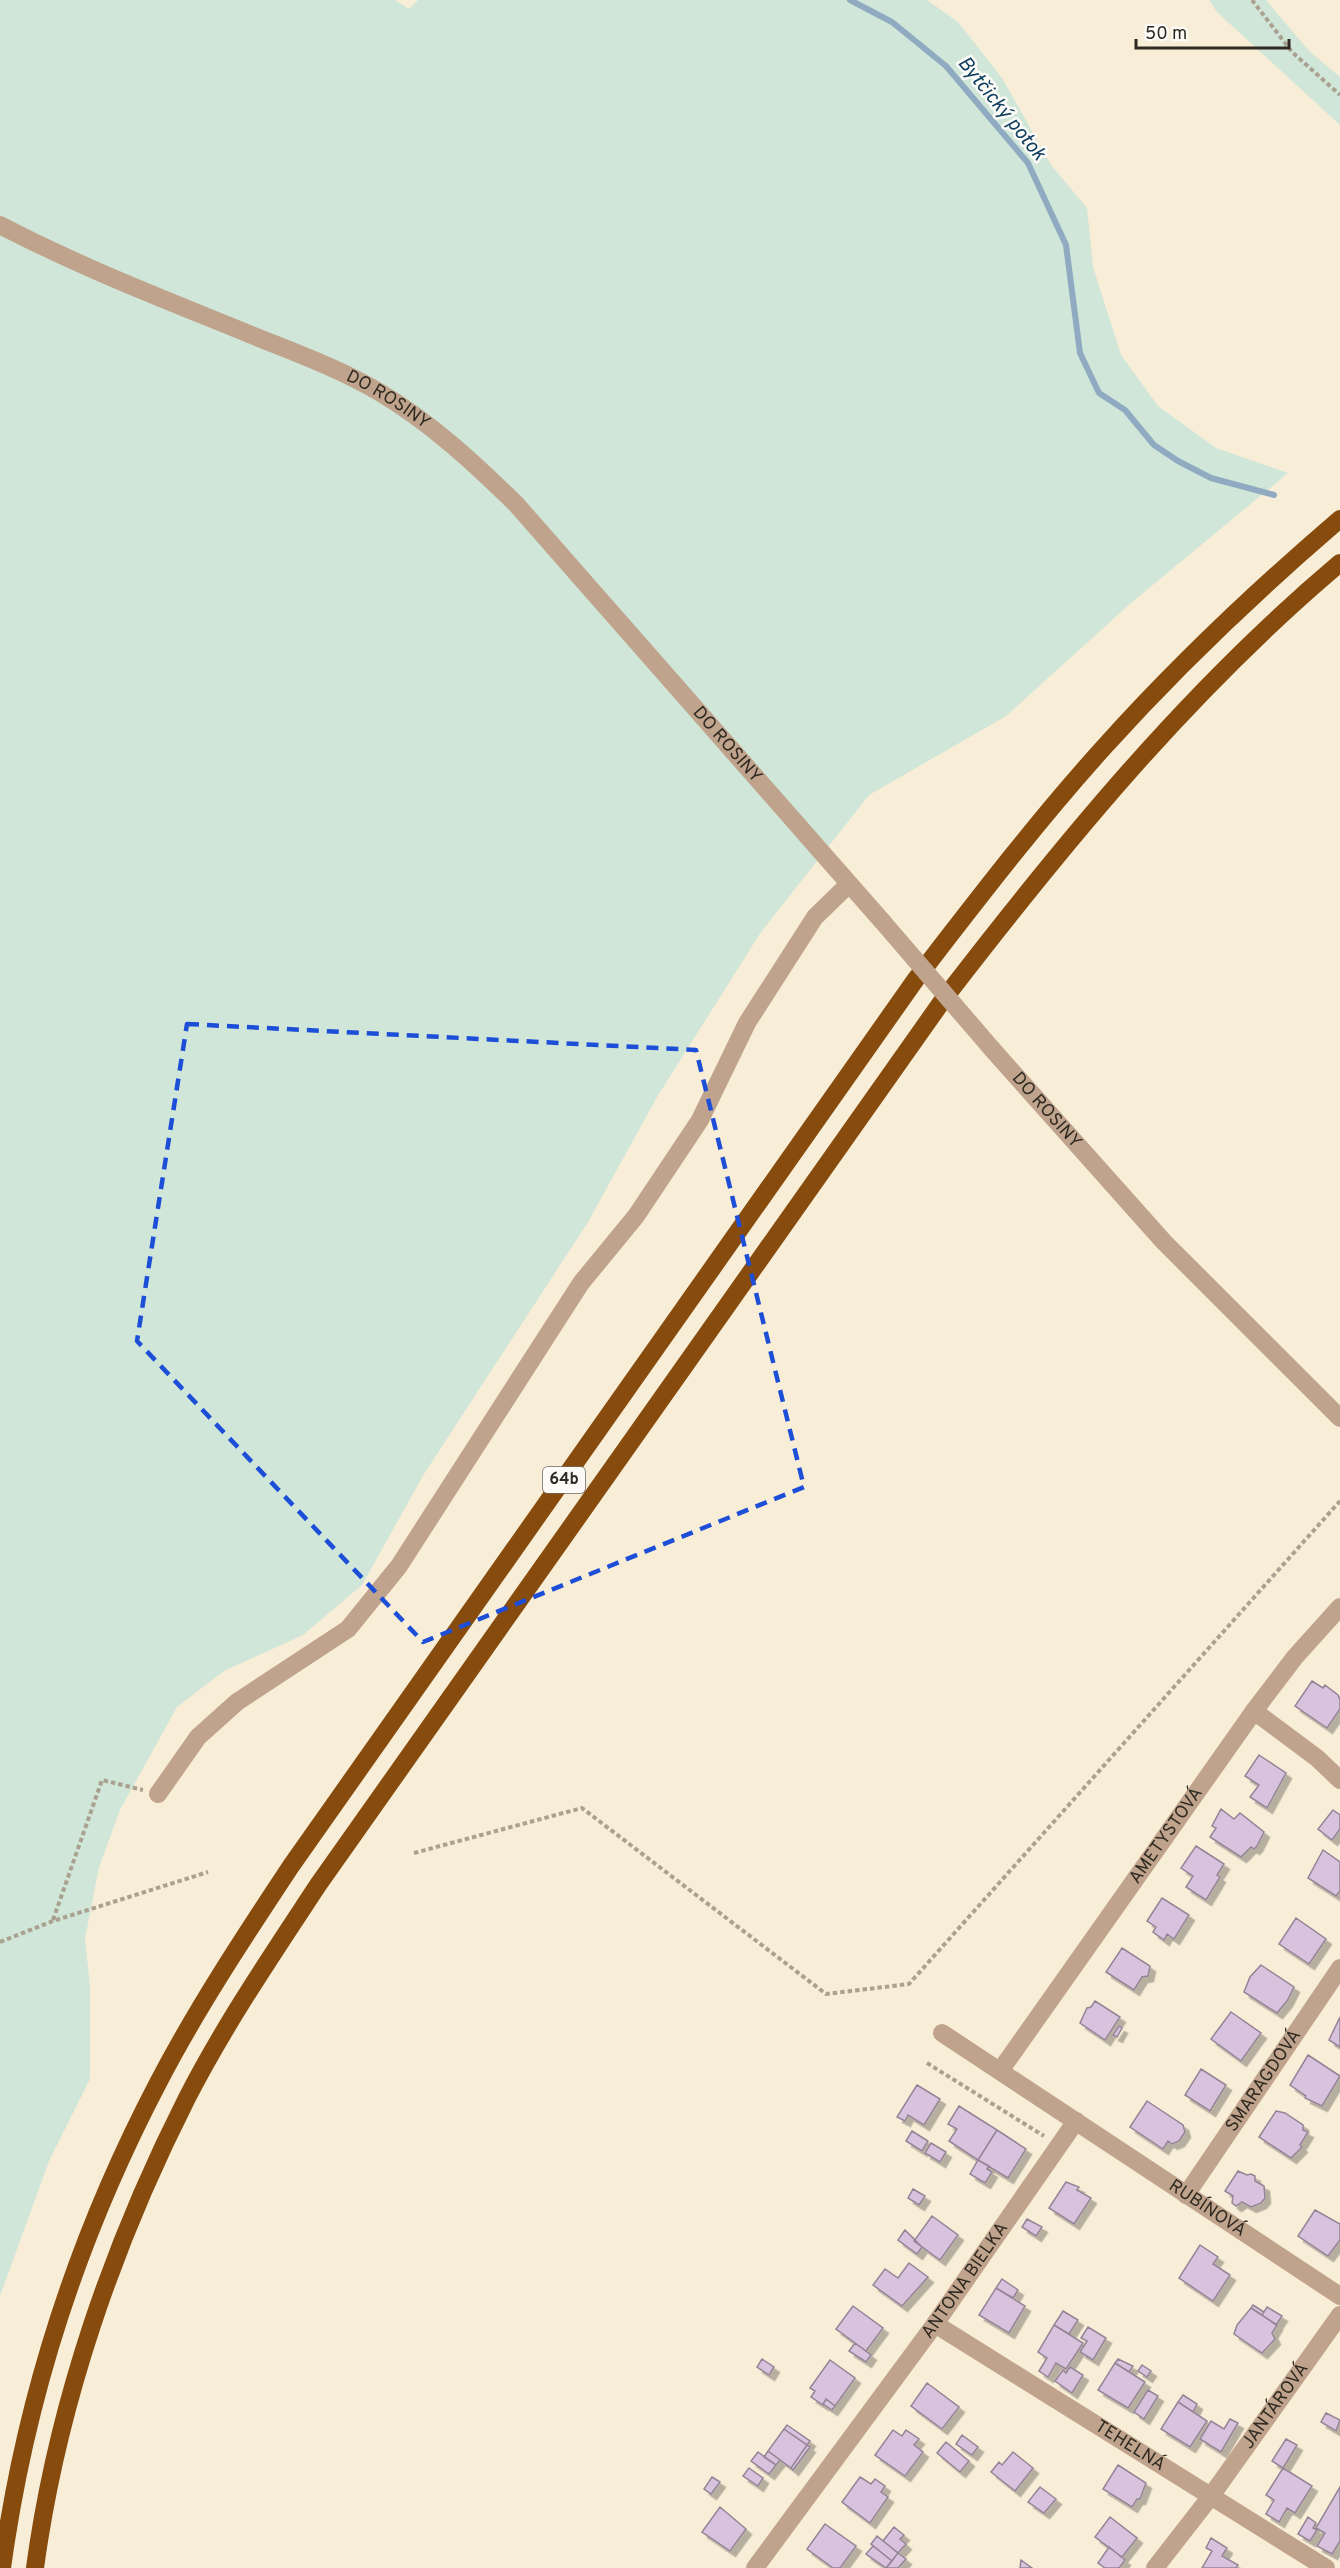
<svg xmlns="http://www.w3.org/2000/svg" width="1340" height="2568" font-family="Overpass,sans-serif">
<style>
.green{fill:#cfe6d8}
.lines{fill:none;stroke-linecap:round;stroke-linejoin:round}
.stream{stroke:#8faac1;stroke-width:6}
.building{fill:#d9c2de;stroke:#938496;stroke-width:1.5;filter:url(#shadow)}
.path{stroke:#aaa190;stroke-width:4;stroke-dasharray:4.5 3;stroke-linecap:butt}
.minor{stroke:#c0a38c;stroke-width:18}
.highway{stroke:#864b0d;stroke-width:18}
.minor-bridge{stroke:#c0a38c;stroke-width:18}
.marked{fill:none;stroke:#1d4ed8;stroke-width:4.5;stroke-dasharray:12 8;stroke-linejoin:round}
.labels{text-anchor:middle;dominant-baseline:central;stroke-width:5;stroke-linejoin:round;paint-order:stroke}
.shield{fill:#fdfbf7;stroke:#6c6961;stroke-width:1.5}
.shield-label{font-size:16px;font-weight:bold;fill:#2e2a21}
.street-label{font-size:18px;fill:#2e2a21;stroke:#fdfbf7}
.water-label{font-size:20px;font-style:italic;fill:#114061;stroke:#fdfbf7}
</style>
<defs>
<filter id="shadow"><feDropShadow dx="5.5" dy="5.5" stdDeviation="0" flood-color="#0004"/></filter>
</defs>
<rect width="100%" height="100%" fill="#f8edd7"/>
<path class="green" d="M0,0H395L409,9L418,0H927L958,22L1002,78L1051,165L1087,208L1093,267L1121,355L1158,406L1216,448L1288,473L1131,603L1006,716L869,795L761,932L657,1097L588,1222L424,1474L362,1585L303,1635L224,1671L177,1707L120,1810L99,1867L85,1939L90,1986V2079L49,2161L0,2296Z
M1209,0H1266L1309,51L1340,77V125L1217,12Z"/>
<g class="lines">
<path class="stream" d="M850,0L892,22L946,66L1028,163L1066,245L1080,353L1099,393L1125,410L1154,445L1178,461L1211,478L1274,495"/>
</g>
<path class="building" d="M1312,1681L1323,1688L1325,1685L1338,1695L1340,1700V1709L1327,1728L1295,1706Z
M1259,1755L1286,1773L1267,1808L1250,1797L1259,1785L1245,1776Z
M1221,1809L1234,1819L1240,1813L1264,1832L1257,1846L1254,1849L1251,1847L1241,1857L1210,1837L1216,1828L1212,1826Z
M1333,1810L1340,1815V1829L1332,1840L1318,1829Z
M1196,1846L1224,1864L1217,1875L1220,1877L1206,1900L1186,1887L1193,1876L1181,1868Z
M1323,1850L1340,1862V1891L1336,1896L1308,1878Z
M1162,1898L1189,1915L1174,1939L1167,1934L1164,1940L1153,1932L1156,1927L1147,1921Z
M1296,1918L1326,1939L1309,1964L1279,1944Z
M1122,1948L1150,1966L1148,1976L1142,1977L1134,1990L1106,1972Z
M1261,1965L1294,1987L1287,2001L1277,2013L1244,1992L1250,1977Z
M1095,2001L1120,2017L1105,2040L1080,2023L1087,2008L1091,2007Z
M1231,2012L1261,2033L1241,2061L1211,2039Z
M1340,2017V2047L1329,2040Z
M1119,2026L1122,2028L1117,2037L1113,2035Z
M1308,2055L1340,2076L1322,2106L1305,2098L1306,2096L1290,2085Z
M1201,2069L1226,2085L1210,2111L1185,2095Z
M917,2085L940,2099L924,2125L908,2115L905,2121L897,2117Z
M1147,2101L1183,2125L1185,2132L1179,2141L1172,2144L1168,2141L1163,2149L1130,2127Z
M959,2106L997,2130L978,2160L949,2141L957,2129L948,2124Z
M1276,2111L1285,2113L1303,2125V2130L1308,2132L1300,2145L1302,2147L1291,2158L1259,2137Z
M997,2130L1026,2149L1008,2178L978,2160Z
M912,2131L928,2141L922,2151L906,2141Z
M931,2143L946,2152L940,2162L925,2153Z
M978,2160L989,2166L987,2169L992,2172L985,2183L970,2174Z
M1238,2171L1247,2175L1251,2174L1255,2176V2181L1264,2186L1265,2198L1261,2203L1251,2207L1242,2202L1236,2206L1232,2203L1233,2196L1225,2191Z
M1066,2182L1079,2187L1077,2190L1091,2198L1074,2224L1049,2208Z
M913,2189L925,2196L919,2205L908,2198Z
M1315,2210L1340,2224V2240L1328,2256L1298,2236Z
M932,2216L958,2235L940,2260L914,2241Z
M1027,2219L1042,2227L1036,2236L1022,2227Z
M905,2230L922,2247L917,2254L898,2240Z
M1200,2245L1218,2257L1213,2264L1230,2275L1213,2301L1179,2278Z
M909,2263L928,2277L902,2306L873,2285L885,2269L898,2278Z
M1002,2279L1018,2290L1013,2298L996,2288Z
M996,2288L1025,2306L1009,2333L979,2315Z
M1253,2305L1264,2312L1262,2315L1251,2308Z
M853,2306L883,2328L866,2351L836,2329Z
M1267,2307L1282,2316L1276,2325L1262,2315Z
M1251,2308L1277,2325L1272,2333L1275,2339L1262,2353L1234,2334L1237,2325Z
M1063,2311L1078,2320L1069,2334L1054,2325Z
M1054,2325L1083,2343L1066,2369L1056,2363L1048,2377L1039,2371L1047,2358L1038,2352Z
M1088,2327L1106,2338L1093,2360L1080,2352L1087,2341L1081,2338Z
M855,2343L871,2355L866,2362L849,2351Z
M762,2359L774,2367L769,2375L757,2367Z
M1118,2359L1133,2366L1129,2372L1115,2363Z
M830,2360L855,2378L835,2406L826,2399L823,2405L811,2397L815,2391L810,2388Z
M1115,2363L1145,2382L1128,2408L1098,2390Z
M1142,2365L1151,2371L1147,2377L1138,2371Z
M1070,2367L1083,2375L1072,2393L1055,2381L1063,2370L1066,2373Z
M927,2383L959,2407L942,2429L911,2406Z
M1148,2390L1158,2396L1144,2419L1134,2412Z
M1183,2395L1197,2404L1193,2412L1178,2402Z
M826,2399L835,2406L832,2410L823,2404Z
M1178,2402L1207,2421L1190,2447L1161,2429Z
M1326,2413L1340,2420L1336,2431L1321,2422Z
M1230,2419L1238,2423L1221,2452L1200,2439L1211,2421L1224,2429Z
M787,2425L810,2441L807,2445L784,2429Z
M784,2429L807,2445L791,2468L768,2451Z
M893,2430L902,2436L906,2430L919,2439L914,2445L923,2452L905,2476L875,2455Z
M962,2435L978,2447L972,2455L956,2444Z
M1286,2439L1297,2445L1283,2468L1272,2461Z
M946,2442L969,2461L960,2472L937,2453Z
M807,2445L810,2447L793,2470L791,2468Z
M768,2451L780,2460L776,2465L764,2457Z
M758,2452L776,2465L769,2474L751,2461Z
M1013,2452L1033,2468L1015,2491L991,2472L999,2462L1002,2465Z
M1118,2465L1146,2483L1140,2499H1137L1132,2507L1103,2489Z
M749,2468L763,2478L758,2486L743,2476Z
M1283,2468L1312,2486L1295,2513L1287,2508L1279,2522L1266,2514L1274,2500L1266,2495Z
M712,2477L720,2482L711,2494L704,2489Z
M860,2477L871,2484L875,2479L885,2486L881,2492L888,2497L870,2523L842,2502Z
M1040,2487L1056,2499L1044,2513L1028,2502Z
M1340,2487V2541L1332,2554L1317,2546L1325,2533L1316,2528Z
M720,2507L746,2529L730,2551L702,2532Z
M1110,2517L1137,2538L1122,2557L1095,2537Z
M1308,2517L1316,2523L1313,2528L1317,2530L1310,2541L1298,2534Z
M825,2524L856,2546L840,2568H833L807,2549Z
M894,2527L904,2535L900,2539L906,2544L898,2553L883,2541Z
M877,2536L898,2553L892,2561L871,2544Z
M1211,2538L1227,2548L1222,2556L1238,2565L1236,2568H1202L1212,2551L1206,2548Z
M873,2546L892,2561L886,2568L866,2554Z
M1109,2547L1125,2560L1119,2568H1105L1098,2563Z
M898,2553L906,2559L898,2568H886Z
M1021,2560L1032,2568H1020Z"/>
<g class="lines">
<path class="path" d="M1252,0L1292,52L1340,95
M414,1853L582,1808L826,1994L909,1984L1340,1501
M53,1920L102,1780L143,1790
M0,1942L53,1921L208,1872
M927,2063L1044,2136"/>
<g class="minor">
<path id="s1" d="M0,225C82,268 169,301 254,336C296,353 340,369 379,392C430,422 474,463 516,504L882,921"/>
<path id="s2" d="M992,1049L1164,1242L1340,1418"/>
<path d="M1254,1711L1317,1758L1340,1780"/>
<path d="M158,1794L198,1737L237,1702L348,1629L399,1566L581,1283L636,1216L700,1120L747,1023L815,917L849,884"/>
<path id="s3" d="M942,2033L1340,2296"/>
<path id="s4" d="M1000,2071L1254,1711L1295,1657L1340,1607"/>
<path id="s5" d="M1186,2195L1340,1968"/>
<path id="s6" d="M935,2324L1326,2568"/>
<path id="s7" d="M755,2568L935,2324L1076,2121"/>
<path id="s8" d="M1155,2568L1211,2496L1340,2315"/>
</g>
<path class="highway" d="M2,2568C25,2399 79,2234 158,2083C197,2008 244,1937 291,1866L916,979C977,900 1038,820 1105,746C1178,665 1257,590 1340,519
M35,2568C57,2405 113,2244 187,2098C225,2024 272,1955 318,1885L943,1000C1063,844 1188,691 1340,563"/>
<path class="minor-bridge" d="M882,921L992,1049"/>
</g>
<path class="marked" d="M187,1024L696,1050L804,1487L423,1642L137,1341Z"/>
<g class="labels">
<rect class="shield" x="543" y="1467" width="42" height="26" rx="4.5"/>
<g class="shield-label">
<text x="564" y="1480">64b</text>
</g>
<g class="street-label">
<text stroke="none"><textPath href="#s1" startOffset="426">DO ROSINY</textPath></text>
<text stroke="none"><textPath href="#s1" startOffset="912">DO ROSINY</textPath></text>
<text stroke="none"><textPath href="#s2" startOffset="82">DO ROSINY</textPath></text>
<text stroke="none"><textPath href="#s4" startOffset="288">AMETYSTOVÁ</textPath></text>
<text stroke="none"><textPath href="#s5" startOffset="138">SMARAGDOVÁ</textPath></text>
<text stroke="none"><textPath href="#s3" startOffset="318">RUBÍNOVÁ</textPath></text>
<text stroke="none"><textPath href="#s7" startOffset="356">ANTONA BIELKA</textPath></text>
<text stroke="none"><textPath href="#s8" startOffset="202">JANTÁROVÁ</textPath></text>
<text stroke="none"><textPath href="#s6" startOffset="230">TEHELNÁ</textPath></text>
</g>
<g class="water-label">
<text transform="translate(1001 109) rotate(51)">Bytčický potok</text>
</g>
</g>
<path d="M1136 39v9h153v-9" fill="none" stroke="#2e2a21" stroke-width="3"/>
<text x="1145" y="39" font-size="18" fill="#2e2a21" stroke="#fdfbf7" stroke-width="4.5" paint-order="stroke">50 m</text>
</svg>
